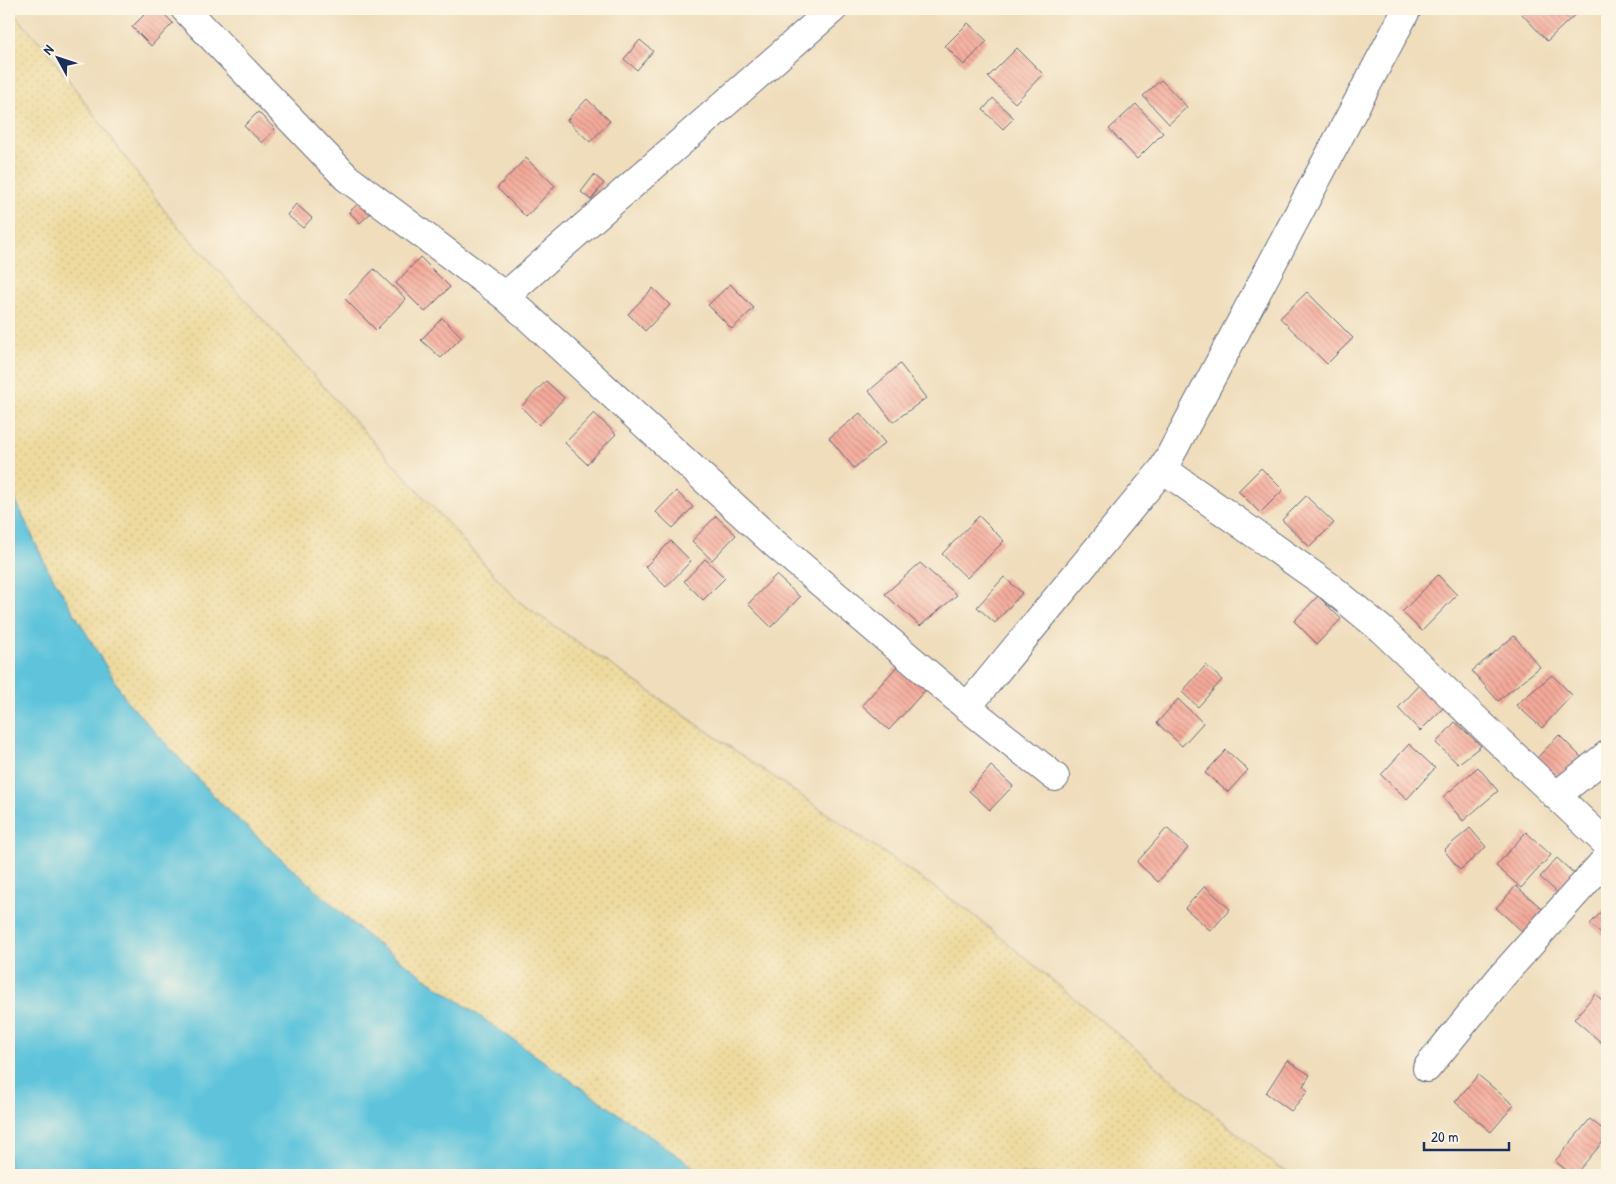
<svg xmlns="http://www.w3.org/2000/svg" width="1616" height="1184" font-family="'Patrick Hand',sans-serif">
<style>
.sand{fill:url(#sand-dots);stroke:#84847e}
.water{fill:#5ec4db;stroke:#3c7a9c}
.building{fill:url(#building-back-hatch)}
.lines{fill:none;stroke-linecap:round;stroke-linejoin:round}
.minor-casing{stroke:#656c7f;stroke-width:30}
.minor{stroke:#fff;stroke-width:28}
</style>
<defs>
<pattern id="sand-dots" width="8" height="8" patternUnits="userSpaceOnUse" patternTransform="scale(1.25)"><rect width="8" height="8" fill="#eeda9e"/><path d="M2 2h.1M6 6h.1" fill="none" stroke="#ccbb8a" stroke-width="1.8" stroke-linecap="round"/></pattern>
<pattern id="building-back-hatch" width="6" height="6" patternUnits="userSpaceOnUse" patternTransform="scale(1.25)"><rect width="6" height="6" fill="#f5aa9a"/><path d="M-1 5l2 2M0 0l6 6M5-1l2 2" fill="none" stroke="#c68b81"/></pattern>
</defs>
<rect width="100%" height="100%" fill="#fcf5e5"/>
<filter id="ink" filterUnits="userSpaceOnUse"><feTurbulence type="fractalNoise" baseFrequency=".02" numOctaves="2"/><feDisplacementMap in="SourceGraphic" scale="10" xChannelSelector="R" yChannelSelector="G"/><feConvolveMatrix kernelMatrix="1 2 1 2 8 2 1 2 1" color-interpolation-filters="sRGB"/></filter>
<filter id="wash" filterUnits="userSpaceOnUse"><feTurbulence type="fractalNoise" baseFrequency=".0096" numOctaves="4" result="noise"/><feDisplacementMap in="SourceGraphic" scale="20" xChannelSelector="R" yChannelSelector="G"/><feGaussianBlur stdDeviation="1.12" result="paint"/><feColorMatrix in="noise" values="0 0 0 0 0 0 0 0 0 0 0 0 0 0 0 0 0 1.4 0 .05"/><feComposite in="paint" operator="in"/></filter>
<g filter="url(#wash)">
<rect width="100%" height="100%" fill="#efddbb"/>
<path class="sand" d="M9,9L46,49L167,214L518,601L970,912L1279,1168L1297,1175H705L370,939L222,805L126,700L46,566L9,486Z"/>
<path class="water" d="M9,486L46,566L126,700L222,805L370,939L705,1175H9Z"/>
<g id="blocks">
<path class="building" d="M150,9H159L173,23L151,46L132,27Z
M1525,9H1581L1547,41L1521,13Z
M968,23L987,41L964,65L945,46Z
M640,40L653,51L637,70L624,59Z
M1017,48L1043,74L1015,103L988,77Z
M1161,80L1187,107L1169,124L1143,96Z
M993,98L1014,118L1003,129L983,110Z
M587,99L610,121L590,142L567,120Z
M1136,104L1163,133L1137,159L1109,129Z
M258,112L275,129L262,143L244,126Z
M526,158L555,186L526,217L497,188Z
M594,175L604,183L591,200L581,192Z
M363,199L374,210L360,223L349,212Z
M296,204L312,218L303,228L287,215Z
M420,257L450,287L425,312L396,283Z
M374,269L406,299L376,330L345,299Z
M730,284L754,308L732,329L708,305Z
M653,288L670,305L645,331L628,314Z
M1307,292L1353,338L1327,364L1280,318Z
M442,318L462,337L441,358L421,340Z
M900,364L926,398L893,422L869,391Z
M546,381L564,398L539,425L521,407Z
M594,413L616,434L587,464L565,443Z
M860,413L885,443L854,468L829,438Z
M1261,468L1283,490L1260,513L1238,491Z
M676,491L693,507L673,528L656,512Z
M1306,496L1334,523L1310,547L1282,520Z
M716,516L736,535L712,560L692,541Z
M979,516L1004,541L967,578L942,554Z
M671,541L691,561L666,587L645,567Z
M705,559L725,578L703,600L684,581Z
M920,563L957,595L920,626L885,594Z
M776,575L800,597L771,627L748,604Z
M1438,575L1457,595L1422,631L1402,612Z
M1004,577L1022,593L995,623L977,607Z
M1318,596L1341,619L1317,644L1294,621Z
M1514,636L1540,667L1498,701L1472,671Z
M902,661L929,686L889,730L862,705Z
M1206,665L1222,680L1198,707L1182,692Z
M1552,675L1572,695L1542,728L1516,705Z
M1420,685L1443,708L1420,731L1398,708Z
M1178,699L1203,723L1182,746L1157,723Z
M1455,722L1481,746L1458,764L1436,743Z
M1559,735L1583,759L1561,781L1537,758Z
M1409,744L1435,768L1407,799L1381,775Z
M1226,750L1248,770L1228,792L1205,773Z
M991,766L1013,786L990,810L969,791Z
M1478,767L1498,791L1463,821L1443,797Z
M1167,828L1188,848L1158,882L1137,862Z
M1470,828L1486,847L1460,870L1444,850Z
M1526,832L1551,855L1521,888L1496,866Z
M1557,858L1579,878L1562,897L1540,877Z
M1205,886L1230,909L1211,931L1185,908Z
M1516,886L1546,912L1526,935L1496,908Z
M1607,906V939L1590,924Z
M1595,994L1607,1004V1038L1603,1044L1574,1019Z
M1287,1060L1310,1075L1303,1086L1308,1091L1291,1111L1266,1093Z
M1478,1075L1514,1105L1491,1132L1455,1102Z
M1590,1119L1607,1133V1137L1575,1175H1572L1555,1161Z"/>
</g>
</g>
<g filter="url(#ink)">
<use href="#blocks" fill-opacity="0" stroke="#656c7f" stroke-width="1"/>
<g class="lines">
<defs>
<path id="minor" d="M185,9L347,178L505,296L774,543L967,707L1055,777
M505,296L833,9
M1163,469L1330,587L1382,630L1607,844
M967,707L1163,469L1407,9
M1556,796L1607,755
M1427,1068L1501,977L1607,858"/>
</defs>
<use href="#minor" class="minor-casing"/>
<use href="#minor" class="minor"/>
</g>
</g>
<rect width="1616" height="1184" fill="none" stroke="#fcf5e5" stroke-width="30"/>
<g transform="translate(58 58) rotate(310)" stroke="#fcf5e5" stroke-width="4" paint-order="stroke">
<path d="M0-4L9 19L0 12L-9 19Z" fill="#1b2f5e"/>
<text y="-8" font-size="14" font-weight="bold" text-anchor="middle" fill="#1b2f5e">N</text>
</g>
<path d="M1424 1142v8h85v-8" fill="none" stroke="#1b2f5e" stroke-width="2.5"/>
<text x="1431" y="1142" font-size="15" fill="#1b2f5e" stroke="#fcf5e5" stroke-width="4" paint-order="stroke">20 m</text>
</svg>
